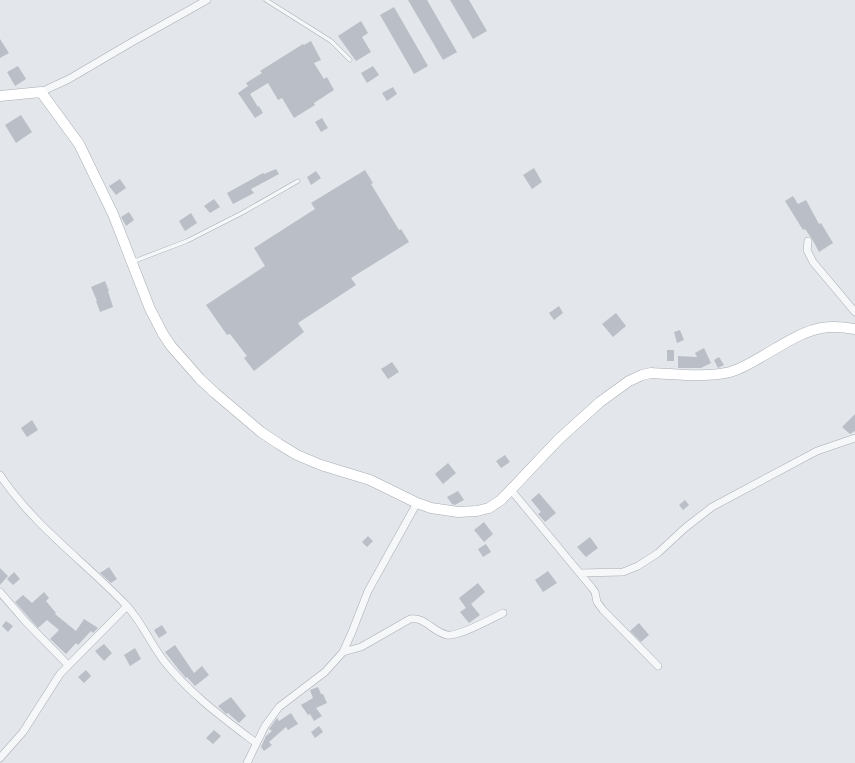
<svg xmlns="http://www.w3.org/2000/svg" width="855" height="763" font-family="Arial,sans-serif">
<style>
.building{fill:#babfc7}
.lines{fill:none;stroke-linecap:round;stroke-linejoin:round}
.lane-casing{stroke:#a8adb4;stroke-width:4.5}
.street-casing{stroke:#a8adb4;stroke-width:8}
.secondary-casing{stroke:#a8adb4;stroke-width:11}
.lane{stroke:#f5f7f9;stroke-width:3.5}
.street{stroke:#f5f7f9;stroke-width:7}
.secondary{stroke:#fff;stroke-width:10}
</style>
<rect width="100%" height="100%" fill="#e3e6ea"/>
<path class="building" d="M408,0H427L457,52L443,60Z
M450,0H469L487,31L473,39Z
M394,7L428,66L414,74L380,15Z
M361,21L368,33L362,37L371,52L356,61L338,36Z
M0,39L9,53L0,58Z
M311,41L321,60L314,63L324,79L327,77L334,90L314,103L315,105L294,118L282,98L278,100L268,83L250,94L258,107L259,106L263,113L255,118L238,93L248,86L246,83L262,73L260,71L303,44L304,45Z
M18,66L26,79L15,86L7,72Z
M373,66L379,75L367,83L361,73Z
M393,87L397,94L387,101L382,93Z
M21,115L32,132L16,143L5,125Z
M322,118L328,128L321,132L315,122Z
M534,168L542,182L532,189L523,175Z
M276,169L279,174L251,189L254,193L233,204L227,193L263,173L264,174Z
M365,170L373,183L371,184L399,230L401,229L409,242L351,278L356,285L298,323L304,332L254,371L244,358L247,356L230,334L227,335L206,305L265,266L254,248L315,209L311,203Z
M316,171L321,178L311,185L307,177Z
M120,179L126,188L116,195L109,186Z
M793,196L798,204L806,200L819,224L821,223L833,243L819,252L812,239L805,229L803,230L785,201Z
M214,199L220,207L210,213L204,206Z
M129,212L134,220L126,226L121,217Z
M191,213L197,223L185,231L179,221Z
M105,281L109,291H108L113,307L100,312L96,301H97L91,287Z
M559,306L563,313L554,320L549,313Z
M616,313L626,326L613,337L602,324Z
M680,330L684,340L677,343L674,332Z
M704,348L711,363L701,368H678V356L697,357L695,353Z
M667,350H674V361H667Z
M719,357L724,365L718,368L714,360Z
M392,362L399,372L388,379L381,369Z
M855,414V431L850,434L842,427Z
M32,420L38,430L27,437L21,428Z
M505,455L510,462L501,468L496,461Z
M448,463L456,473L443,484L435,474Z
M458,491L464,500L455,505L452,504L447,497Z
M539,493L556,513L545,522L538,514L541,512L531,500Z
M685,500L689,505L683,510L679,505Z
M484,522L493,534L484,542L474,530Z
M368,536L373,541L367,547L362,542Z
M590,537L598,548L586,557L577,547Z
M486,544L491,552L483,557L478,549Z
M109,567L117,579L111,583L100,573Z
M0,568L8,576L0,585Z
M548,571L557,583L543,592L535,580Z
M14,572L20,579L13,585L7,579Z
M478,583L485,592L471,604L480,615L469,623L460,612L466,608L459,598Z
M44,592L49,598L46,601L56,613L55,614L76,631L84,619L98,628L93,633L91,631L78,645L76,643L66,654L50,639L59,630L47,620L38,628L15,602L23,595L32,603Z
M6,621L13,626L8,632L2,626Z
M639,623L649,635L641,642L630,631Z
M162,625L167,633L159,638L154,630Z
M104,644L112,653L104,661L95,651Z
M175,645L194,673L202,666L209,675L195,686L187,677L186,678L179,670L165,652Z
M135,648L141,659L130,666L124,655Z
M86,670L91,676L84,683L78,677Z
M318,687L321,694H323L327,703L316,708L322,716L314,721L310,714L308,715L301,705L313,698L310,690Z
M231,697L246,716L239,723L228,713L226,714L218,706Z
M291,713L298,724L288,730L286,727L269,742L272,745L264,751L261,747L266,736L272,731L269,729L277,718L279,721Z
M319,726L323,732L315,738L311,732Z
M214,730L221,736L213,744L206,738Z"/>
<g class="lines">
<defs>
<path id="lane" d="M266,0L331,41L350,60
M132,262L187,241L242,213L298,181"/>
<path id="street" d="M41,92L69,79L132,42L207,0
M808,241L807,250L813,262L855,312
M0,475C34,526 85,562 126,605C142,622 150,643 164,661C190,694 223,718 256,743
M511,490L592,588L595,592L597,602L603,610L658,666
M580,573L623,572L638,566L658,553L685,528L712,507L817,451L855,438
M0,592L25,621L68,665
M343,652L361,647L410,619C424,616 433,632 447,635C458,637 491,619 503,613
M0,758L23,732L60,674L127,606
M247,763L265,726L279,707L325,672L343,652L352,632L368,591L417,503"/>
<path id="secondary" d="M0,96L41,92L79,144L113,214L150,309L163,334L171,346L200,379L215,393L261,432L279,444L297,455L321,465L370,480L417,503L431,508L458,512L477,511L489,508L501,500L559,439L600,402L629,381L642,375L651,373C677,374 705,378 730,372C741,369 751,363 761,357C779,347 800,332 821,328C832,326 844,327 855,329"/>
</defs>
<use href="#lane" class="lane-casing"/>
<use href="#street" class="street-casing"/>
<use href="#secondary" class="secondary-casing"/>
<use href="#lane" class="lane"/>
<use href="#street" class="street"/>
<use href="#secondary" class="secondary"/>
</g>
</svg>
